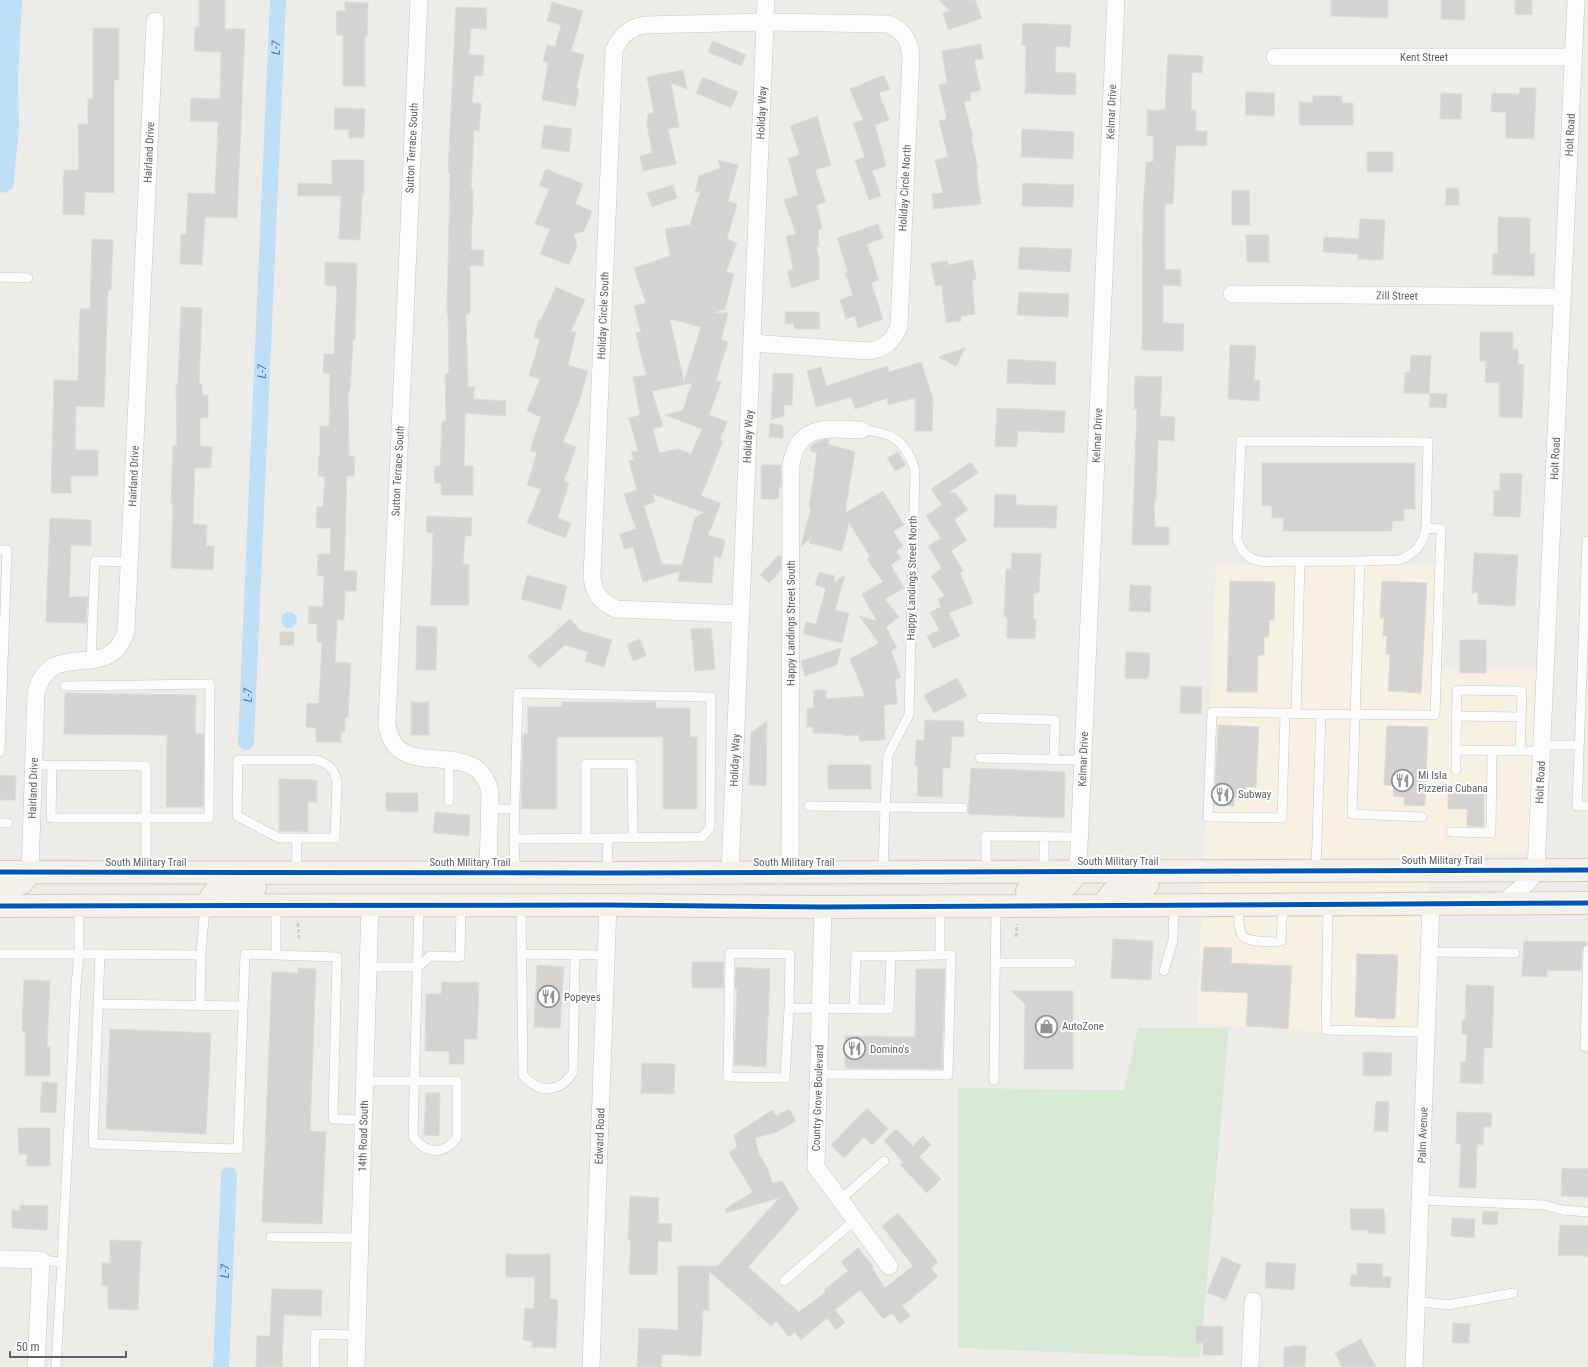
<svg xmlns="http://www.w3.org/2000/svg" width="1588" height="1367" font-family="'Roboto Condensed',sans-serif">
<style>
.commercial{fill:#f6f1e3}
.green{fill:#d7e9d5}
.water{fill:#bedff6}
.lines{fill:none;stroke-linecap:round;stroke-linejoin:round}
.canal{stroke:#bedff6;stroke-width:16}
.building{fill:#d5d3d2;stroke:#dddbd8;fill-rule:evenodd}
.service-casing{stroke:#c8c8c8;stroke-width:10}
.minor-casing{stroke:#c8c8c8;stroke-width:18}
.primary-casing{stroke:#d5ccb8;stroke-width:24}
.path{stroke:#cacecb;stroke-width:2.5;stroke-dasharray:4 2;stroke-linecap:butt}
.service{stroke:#fcfcfc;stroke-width:9}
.minor{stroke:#fcfcfc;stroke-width:17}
.primary{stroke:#f3f1e9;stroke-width:22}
.cycleway-casing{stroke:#fff;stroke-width:8}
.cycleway{stroke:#0057b8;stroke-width:5}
.labels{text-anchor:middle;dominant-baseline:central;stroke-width:4;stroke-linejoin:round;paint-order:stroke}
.street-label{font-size:11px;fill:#5e6266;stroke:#fff}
.poi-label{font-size:11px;fill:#5e6266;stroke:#fff;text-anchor:start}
.water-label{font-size:12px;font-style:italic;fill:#4375a6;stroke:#fff}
</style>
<rect width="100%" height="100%" fill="#eeece9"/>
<path class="commercial" d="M1446,564L1443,669L1539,670L1531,854L1430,853L1420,1038L1251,1028L1197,1023L1216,565Z"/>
<path class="green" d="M1138,1028H1229L1200,1358L958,1348V1088L1124,1090Z"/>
<path class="water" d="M0,0H22L18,79L19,129L13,188L4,193L0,192Z
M281 620a8 8 0 1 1 16 0a8 8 0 1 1-16 0Z"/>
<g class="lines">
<g class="canal">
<path id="s1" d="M246,742L278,0"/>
<path id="s2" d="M221,1367L229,1175"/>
</g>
</g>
<path class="building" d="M199,0H225V29H245L237,218L205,217L202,265L180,264L181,234H186L188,193L215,194L218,122L190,121L191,98L220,99L221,52L194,51L195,27H199Z
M939,0H975L982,18L948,30L943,13L950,11Z
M1331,0H1388V18L1331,16Z
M1441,0H1465V20L1441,19Z
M1515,0H1532V15L1515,14Z
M345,2L368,3L367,36H365V86H343V35H336L337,11H345Z
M552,2L583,11L571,51L584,55L576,88L579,89L576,106L542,100L548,63L543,61L547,45L555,47L561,25L547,21Z
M456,7L487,8L486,29L471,28L469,55H484L483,76H474L472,103H481L479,131L474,130L471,189H473L471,250H484L483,266H470V314H466L468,387H474V399L506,401L505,416L465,413L464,466H473V495H441V483H434L435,466H440L442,421H446L445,373H449L448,314H447L450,173H448Z
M1023,23L1071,25L1070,47L1056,46L1055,72L1076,73V95L1025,93L1026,45H1022Z
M93,28H119V80H114V193L85,192L84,215L63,214L64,170H79L78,124H88V99H93Z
M713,41L746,55L741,66L708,52Z
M981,44L983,59L974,60L981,90L970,93L971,100L964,102L973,137H971L978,168H976L981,204L934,209L932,194L943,193L935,160L948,157L939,121L947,119L939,85L947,83L942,51Z
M1168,54L1203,56L1202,73L1192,72L1191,110H1196V131H1207V146H1176L1173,204L1165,203V269L1181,270V286L1163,285V323L1184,324L1183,351L1142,350L1143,214L1146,162H1153V136H1147V110H1165Z
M683,70L687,89L671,83L679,127L668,129L676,164L643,171L640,156L652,153L647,124L648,114L654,113L647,77Z
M884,75L890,89L879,93L889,120L875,125L886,166L872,171L881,196L869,200L855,160L865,157L853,123L863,120L850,89Z
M703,77L738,92L731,108L696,93Z
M1520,88H1536L1534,139L1506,138V112H1491L1492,93L1519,94Z
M1246,92L1275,93L1274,116L1245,115Z
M1441,93L1462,94L1461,119H1440Z
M1313,96H1342V103H1353V125H1299V102H1313Z
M335,108L365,109L364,138H349V130L334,129Z
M817,116L831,165L815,170L826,202L817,205L822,229H818L819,247H816L819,257V279L792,288L787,271L793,269L786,236L796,234L784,200L798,195L788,158L800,155L790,126Z
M544,125L572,129L569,152L541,148Z
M1022,129L1074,132L1073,159L1021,157Z
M1367,152H1393V172H1367Z
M332,160H364V193H362L360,240L339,239L341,196H298V183L332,184Z
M718,160L738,165L728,201L737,204L727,239L737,243L726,272L734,274L725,309L713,313H728L721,340L728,342L716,380L721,382L709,415L727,422L720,440L723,441L701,496L721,503L708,535L725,540L721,558L714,556L712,583L678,581L680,571L643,582L633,547L624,549L620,534L636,529L624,494L637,490L629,461L634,460L631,452L638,451L629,418L640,415L633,377L646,375L636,333L641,332L634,306L646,303L634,268L670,256L665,229L690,225L700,191L695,193L699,176L721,168ZM670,319L701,327L684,382ZM692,383L683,410L665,415L702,429L691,454L678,449L659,453L653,429L663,426L652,391ZM653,494L705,513L695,517L682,565L662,564L644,506L655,502Z
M546,169L583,184L575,204L592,211L584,231L574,234L577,246L569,265L540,254L550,229L535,224L549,189L539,185Z
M1023,183L1074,185L1073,207L1022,206Z
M673,185L677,198L652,207L647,193Z
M1446,188H1459V205H1446Z
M1232,190H1249L1250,225H1232Z
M1498,217L1530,218V254H1535L1534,276L1492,275L1493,253L1498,254Z
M1360,219L1385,220L1383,260L1358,259L1359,254L1323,252L1324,237L1359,239Z
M878,224L883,238L867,244L879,280L871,283L883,319L858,328L855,316L846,319L840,300L853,295L845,273L848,272L837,238Z
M1246,235H1269V262H1247Z
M92,239L113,240L111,290H108L104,407L76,406L75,450H98V476H71V493H51L54,380L78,381L80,309H90Z
M1020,247L1072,249L1070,272L1018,269Z
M973,260L976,279L972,280L975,314L961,316V321L946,323L942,285L935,286L931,263L947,261L948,265Z
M325,262L357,263L355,340H353L350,391H348L349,456L355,457L354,476H347L344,571H357L356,591H345L344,620H337L335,662L351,663L348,717H345V732H341V742H316V728L306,727L307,703L319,704L322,643L317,642V624H308L309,606L323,607L324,576L317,575L318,554H330L331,528H316L317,507H323L325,477L318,476L319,455H320V426H329L330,373H323L324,354H334L337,286L325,285Z
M556,287L585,300L571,331L576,332L568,365L588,371L579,402L563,442L576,447L564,481L569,483L558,518L571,523L565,538L527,523L541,489L527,485L537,453L530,451L541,417L527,411L540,379L529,376L540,339L534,338L539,319L541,320Z
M1019,292L1069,294L1068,317L1017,315Z
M181,307L202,308L199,384H202V395H208V418H200V446L212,447L211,468H195L193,524L207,525L206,546H214L213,570L171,568L173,505H171L173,446H177L176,384H178Z
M785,312H819L820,329H795L793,323L785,324Z
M1480,332H1513V349H1518V364L1524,365L1522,418L1499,417V383L1485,382L1486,361H1480Z
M1230,345L1256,346L1254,380H1260L1259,401L1228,399Z
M965,348L956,366L938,357Z
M1411,355L1431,356L1429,394L1404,393L1405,372L1410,373Z
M1008,359L1056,362L1055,385L1007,383Z
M921,362L933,398L932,431H915V398L888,405L887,398L855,409L851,397L816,407L807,371L821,367L826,386L887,366L889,372Z
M773,373L793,374L792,405H784V416L771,420Z
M1135,376L1162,377L1160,416L1175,417L1174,441L1158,440L1156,501H1154L1155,527H1169V545H1132L1137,409H1134Z
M1430,393L1447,394L1446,408L1429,407Z
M997,408L1065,411L1064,433L1018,431L1017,447L995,446Z
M770,423L783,426V438L769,437Z
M829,439L828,444L855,452L845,513L883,491L904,525L893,531L903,546L896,551L901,558L891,565L904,588L885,599L899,617L886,627L897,648L891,651L901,677L895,680L897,704L884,705L885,740L859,741V735L844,736V734L813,733V727H807V708L813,709L814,690H826V699L865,696L850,659L879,643L859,616L877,621L862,594L883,582L867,559L870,557L849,522L842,551L809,543L811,537L801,547L811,507H809L817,453L810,451L811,446L819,441Z
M898,452L906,465L895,471L887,458Z
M971,462L978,473L948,493H956L968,510L954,520L967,540L951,551L963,570L960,573L973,603L949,613L960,636L933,648L927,636L939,630L930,612L941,607L938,599L945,596L931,576L942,568L928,546L941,538L926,516L942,505L931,489Z
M1262,463H1415V509H1404V521H1392V531H1283L1284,518H1272V506H1262Z
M761,465H781V487H779V499H761Z
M1500,473L1522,474L1520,517L1493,516L1494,490L1500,491Z
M995,494L1016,495V505L1057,506L1056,528L994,527Z
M427,516L472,518L471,536H465L463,564H469V605H431L433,533L426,532Z
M50,518L91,520V546L71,545L69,597H88L86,623L46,622Z
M1012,553L1041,554L1039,593H1034L1033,619H1036L1035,639L1007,638V617H1004L1006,569H1011Z
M1474,553L1518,555L1515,606L1478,604V593H1472Z
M779,555L781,557V570L769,583L760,575Z
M819,572L835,576L834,583L845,575L835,610L849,613L842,643L803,634L806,622L816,624L826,588L815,585Z
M527,575L567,586L561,610L521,599Z
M1230,581L1275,582L1274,620H1269V637H1264V655H1258L1257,692H1227Z
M1382,581L1427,583L1421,693L1388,691L1390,654H1386L1387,636H1383L1384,618H1380Z
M1130,585L1151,586L1150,612L1129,611Z
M570,619L581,631L612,640L604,667L585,661L588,652L565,645L539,668L528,656Z
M417,626L437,627L436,670H416Z
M711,628L715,669L695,671L691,629Z
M280,632H294V645H280Z
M640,639L646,656L633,661L627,644Z
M1460,640H1486V673H1460Z
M841,648L837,665L805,676L801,661Z
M1126,652L1150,653L1149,677H1147V679L1125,678Z
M957,678L967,696L934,713L924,695Z
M1181,686L1202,687L1201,714L1180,713Z
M65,693L196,695L195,734H204L203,807H166L167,735L64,734Z
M411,702H429V735H411Z
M562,702H656V708H690V737H697V809H663V737H557V809H521L523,734H528V707H562Z
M925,720L964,721V737L952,736L950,768H943L942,797L917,796L918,766H915L916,740H924Z
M767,721L766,786L749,785L751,733Z
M1218,725L1259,727L1256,787H1246L1245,797H1234V806L1214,805Z
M1387,726L1428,727L1425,806L1404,805L1405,797L1393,796L1394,785H1384Z
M828,765H871V789H828Z
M971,768L1065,772L1064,818L968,814Z
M0,775L16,776L15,800H0Z
M279,779L317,780V802H308V832L279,831Z
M1448,788H1484V827L1467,826V809H1448Z
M386,793H418V812L386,811Z
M435,812L470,815L469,836L433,833Z
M1113,939L1153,941L1151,980L1111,978Z
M1524,941L1560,942V941L1587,942V944L1583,947L1582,950L1581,971L1547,970V977L1522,976Z
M1204,947L1232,948L1231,963L1292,966L1288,1029L1246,1026L1248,993L1201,991Z
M1357,954L1398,955L1395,1019L1355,1017Z
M692,962H724L723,988H692Z
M537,965L564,967L560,1028L534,1027Z
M736,967L770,969L766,1067L734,1065L737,988H735Z
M298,968L316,969L310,1131L326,1132L322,1224L262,1222L272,972L298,973Z
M916,969H945L942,1069L845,1068V1036L915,1037Z
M24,980L50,981L47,1047H50V1076H25V1031H22Z
M442,982H479L477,1039H464V1064H449V1051H425L426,994H441Z
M1466,985L1494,986L1492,1048H1484L1483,1084L1460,1083L1461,1062H1466L1467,1035L1462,1034V1020H1465Z
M1011,991H1073V1069H1024L1025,1004Z
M110,1029L211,1033L206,1134L106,1129Z
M1363,1052L1392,1053L1391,1076H1363Z
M642,1063L675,1064L674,1094L641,1093Z
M42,1082L57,1083L56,1113L40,1112Z
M426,1093H440L439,1136L424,1135Z
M1376,1101L1389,1102L1388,1132L1374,1131Z
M867,1108L888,1129L872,1145L864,1137L844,1158L831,1145Z
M789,1109L796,1121L777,1132L755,1138L759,1154L769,1171L772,1183L782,1181L799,1209L748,1267L799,1312L826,1292L824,1290L848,1271L841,1262L858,1248L873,1266L872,1268L885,1288L913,1266L882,1226L898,1213L938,1262L931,1268L938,1277L902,1306L910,1316L900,1324L892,1313L883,1319L860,1290L835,1310L845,1322L836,1330L827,1318L801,1340L795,1332L789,1337L776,1321L771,1326L709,1271V1310H703L701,1356L662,1354L661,1367H637L639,1328L678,1330V1266H718L779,1198L726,1213L725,1209L753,1192L729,1153L737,1147L734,1135L772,1110L776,1116Z
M1457,1112L1492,1113L1491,1127H1484L1483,1145L1477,1144L1476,1188H1459L1461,1144H1456Z
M18,1128H50V1166H27V1154H19Z
M896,1129L913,1146L923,1136L931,1145L919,1157L941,1179L927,1193L900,1165L903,1162L884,1141Z
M1562,1168L1588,1169V1197L1561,1196Z
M630,1196L659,1198L658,1223L672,1224L671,1242L658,1241L657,1275L629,1274L631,1240H628Z
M20,1205L48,1206L47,1230L12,1228V1210L20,1211Z
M1350,1209H1384V1214H1385V1234L1368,1233L1369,1230H1351Z
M1483,1211L1498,1212L1497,1225L1482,1224Z
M1452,1218L1475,1219L1474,1238L1451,1236Z
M1560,1225L1588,1226V1256L1558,1255Z
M110,1240L141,1241L138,1310L108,1309V1286H102V1263H110Z
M506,1254H550V1299L558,1300L556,1348L532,1347L533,1341L523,1340L525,1308L534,1309L535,1277H506Z
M1222,1257L1241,1265L1226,1300L1207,1292Z
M1266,1262L1296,1264L1294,1290L1265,1288Z
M1357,1263L1383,1264L1382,1276L1391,1277L1390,1288L1350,1286L1351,1275H1357Z
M272,1289L322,1290L321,1316L284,1315L282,1367H256L257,1336H270Z
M1453,1323L1470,1324L1469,1343H1452Z
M1196,1326H1223V1355H1203V1343H1196Z
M1361,1339L1376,1367H1342L1335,1353Z
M1291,1346H1306L1305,1367H1284V1347H1291Z"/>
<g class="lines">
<defs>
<path id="service" d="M0,277L28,278
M1588,541H1587L1577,806H1588
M0,550H7L0,752
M1360,561L1352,814L1422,817
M91,660L95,561L129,562
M518,693L711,697L710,828L702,837L514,839Z
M1285,713L1282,818L1208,817L1212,712L1321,714L1316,870
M1296,713L1300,562
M1321,714L1435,715L1441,529L1426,528C1423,545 1415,554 1399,560C1362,561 1325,562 1288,561C1277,561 1262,564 1251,558C1243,554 1240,547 1237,539L1241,441L1428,442L1426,528
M1456,716L1521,717
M981,718L1055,720L1054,759
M1542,745H1579
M1456,750L1457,690L1522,691L1520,751
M980,758L1082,760
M238,760H316C328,763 335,769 337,782L335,838H279L237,816Z
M449,760V801
M34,765L146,766V872
M52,765L51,818H209L210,684L65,686
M1456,770V750L1542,751
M809,806L885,807L888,755L909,715L915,470C906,441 891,431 861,430
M490,809H515
M0,823H8
M1451,832L1491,833L1492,751
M586,838V764H632L633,837
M514,839L515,872
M986,871V836L1079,837
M1044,871V837
M296,872L297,839
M883,872L885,807L963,808
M607,873L608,838
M1239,904C1238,943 1240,940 1277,942L1281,941L1283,904
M1328,904L1326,1030L1426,1032
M521,905L523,1075C539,1094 560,1093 573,1072L575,954
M205,906L201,955L100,954L93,1144L238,1149L245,954L276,955
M276,906V955L337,957L333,1119L363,1120
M1429,952L1515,953
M0,954H100
M522,954L606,955
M996,963H1071
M368,967H418L430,956L460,957L461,905
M1164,971L1173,940L1174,904
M98,1004L243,1006
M200,1005L201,955
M789,1008L790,954L730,953L728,1077L785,1078L789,1008L889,1009L891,956L940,955V906
M854,1009L856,956H891
M1585,1047L1588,950
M819,1074L948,1075L951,955H940
M994,1080L996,905
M364,1081H457V1138C443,1156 425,1154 413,1136L419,905
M840,1200L884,1161
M1420,1200L1544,1205L1562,1210L1588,1212
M271,1237L360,1238
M41,1260L62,1262L76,985L79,954V906
M784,1281L855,1220
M1416,1301L1448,1305L1513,1293
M56,1367L62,1262
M315,1367V1334L357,1335"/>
<g id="minor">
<path d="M419,0L387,724C395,787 476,732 490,791L488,872"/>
<path id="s3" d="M1275,57H1573"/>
<path id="s4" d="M1232,294L1562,297"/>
<path id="s5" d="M741,614L616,609C601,602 594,594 592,577L614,50C621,35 629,28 645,25L766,22L888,24C903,30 909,39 911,56L899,326C893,342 884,349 868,351L752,343"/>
<path id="s6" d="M1078,871L1116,0"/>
<path id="s7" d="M30,872L36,693C50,635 110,686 126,631L155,21"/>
<path id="s8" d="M730,872L766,0"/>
<path id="s9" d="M790,872L791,466C797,424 827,428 861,430"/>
<path id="s10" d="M1503,903L1528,882L1536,870L1576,0"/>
<path d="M823,907L816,1167L889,1266"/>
<path d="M0,1259L41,1260L36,1367"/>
<path id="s11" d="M356,1367L370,906"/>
<path id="s12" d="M591,1367L608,905"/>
<path d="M1250,1367L1253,1301"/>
<path id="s13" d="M1414,1367L1431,904"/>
</g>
<path id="primary" d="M0,872L607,873L1588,870
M0,890L22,883L30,872
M1027,891H1053L1068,884L1078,871
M1103,905C1120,881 1118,884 1148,884
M0,906L608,905L823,907L1588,903
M205,906L214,893L228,887H255"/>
</defs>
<use href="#service" class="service-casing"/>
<use href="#minor" class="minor-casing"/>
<use href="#primary" class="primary-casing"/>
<path class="path" d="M298,923L299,939
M1016,937L1017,924"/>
<use href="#service" class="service"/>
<use href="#minor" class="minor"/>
<use href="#primary" class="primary"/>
<defs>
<path id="cycleway" d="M0,872L607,873L1588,870
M0,906L608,905L823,907L1588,903"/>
</defs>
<use href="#cycleway" class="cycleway-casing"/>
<use href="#cycleway" class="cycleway"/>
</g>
<defs>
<symbol id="restaurant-ring" viewBox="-11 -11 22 22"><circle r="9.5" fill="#fff" stroke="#909294" stroke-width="1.5"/><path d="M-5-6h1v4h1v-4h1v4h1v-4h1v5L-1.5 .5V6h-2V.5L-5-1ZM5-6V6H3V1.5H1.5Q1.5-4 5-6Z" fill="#909294"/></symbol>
<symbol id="shop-ring" viewBox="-11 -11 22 22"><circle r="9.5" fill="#fff" stroke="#909294" stroke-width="1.5"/><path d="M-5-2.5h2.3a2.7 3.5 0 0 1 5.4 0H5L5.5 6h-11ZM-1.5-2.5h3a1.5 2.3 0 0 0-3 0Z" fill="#909294"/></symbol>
</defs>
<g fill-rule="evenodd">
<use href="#restaurant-ring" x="1390" y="768" width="25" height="25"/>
<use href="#restaurant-ring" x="1210" y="782" width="25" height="25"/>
<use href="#restaurant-ring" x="536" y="984" width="25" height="25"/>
<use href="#shop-ring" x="1034" y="1014" width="25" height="25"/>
<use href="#restaurant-ring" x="842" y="1036" width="25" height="25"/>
</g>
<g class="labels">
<g class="street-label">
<text stroke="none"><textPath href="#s3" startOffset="149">Kent Street</textPath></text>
<text stroke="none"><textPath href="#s8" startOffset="760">Holiday Way</textPath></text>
<text stroke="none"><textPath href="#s6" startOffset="760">Kelmar Drive</textPath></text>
<text stroke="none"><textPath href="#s10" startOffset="783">Holt Road</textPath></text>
<text transform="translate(412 148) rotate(-87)">Sutton Terrace South</text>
<text stroke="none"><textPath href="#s7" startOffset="778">Hairland Drive</textPath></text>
<text transform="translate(905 188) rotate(-87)">Holiday Circle North</text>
<text stroke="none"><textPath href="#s4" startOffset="165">Zill Street</textPath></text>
<text stroke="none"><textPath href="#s5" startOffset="429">Holiday Circle South</textPath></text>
<text stroke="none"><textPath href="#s6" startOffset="436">Kelmar Drive</textPath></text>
<text stroke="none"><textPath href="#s8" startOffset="436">Holiday Way</textPath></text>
<text stroke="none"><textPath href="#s10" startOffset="459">Holt Road</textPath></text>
<text transform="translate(398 471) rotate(-87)">Sutton Terrace South</text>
<text stroke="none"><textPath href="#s7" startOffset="454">Hairland Drive</textPath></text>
<text transform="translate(912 578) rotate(-89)">Happy Landings Street North</text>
<text stroke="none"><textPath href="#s9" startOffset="249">Happy Landings Street South</textPath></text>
<text stroke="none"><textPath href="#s6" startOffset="112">Kelmar Drive</textPath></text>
<text stroke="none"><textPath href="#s8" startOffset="112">Holiday Way</textPath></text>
<text stroke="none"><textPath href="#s10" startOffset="135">Holt Road</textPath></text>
<text stroke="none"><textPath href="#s7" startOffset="84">Hairland Drive</textPath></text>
<text x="1442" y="860">South Military Trail</text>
<text x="1118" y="861">South Military Trail</text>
<text x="146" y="862">South Military Trail</text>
<text x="470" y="862">South Military Trail</text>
<text x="794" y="862">South Military Trail</text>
<text transform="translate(818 1098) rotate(-88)">Country Grove Boulevard</text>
<text stroke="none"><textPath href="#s13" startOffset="232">Palm Avenue</textPath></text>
<text stroke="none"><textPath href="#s11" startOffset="231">14th Road South</textPath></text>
<text stroke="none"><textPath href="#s12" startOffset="231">Edward Road</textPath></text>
</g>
<g class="poi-label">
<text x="1418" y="775">Mi Isla<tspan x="1418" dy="13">Pizzeria Cubana</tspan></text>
<text x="1238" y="794">Subway</text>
<text x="564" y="997">Popeyes</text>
<text x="1062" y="1026">AutoZone</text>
<text x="870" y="1049">Domino's</text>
</g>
<g class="water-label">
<text stroke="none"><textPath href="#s1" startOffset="695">L-7</textPath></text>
<text stroke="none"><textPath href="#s1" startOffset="371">L-7</textPath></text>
<text stroke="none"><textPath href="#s1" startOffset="47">L-7</textPath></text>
<text stroke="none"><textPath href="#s2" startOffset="96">L-7</textPath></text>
</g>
</g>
<path d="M10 1351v6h116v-6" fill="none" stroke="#5e6266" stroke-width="2"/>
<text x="16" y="1351" font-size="12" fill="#5e6266" stroke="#ffffff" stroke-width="3" paint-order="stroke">50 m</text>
</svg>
